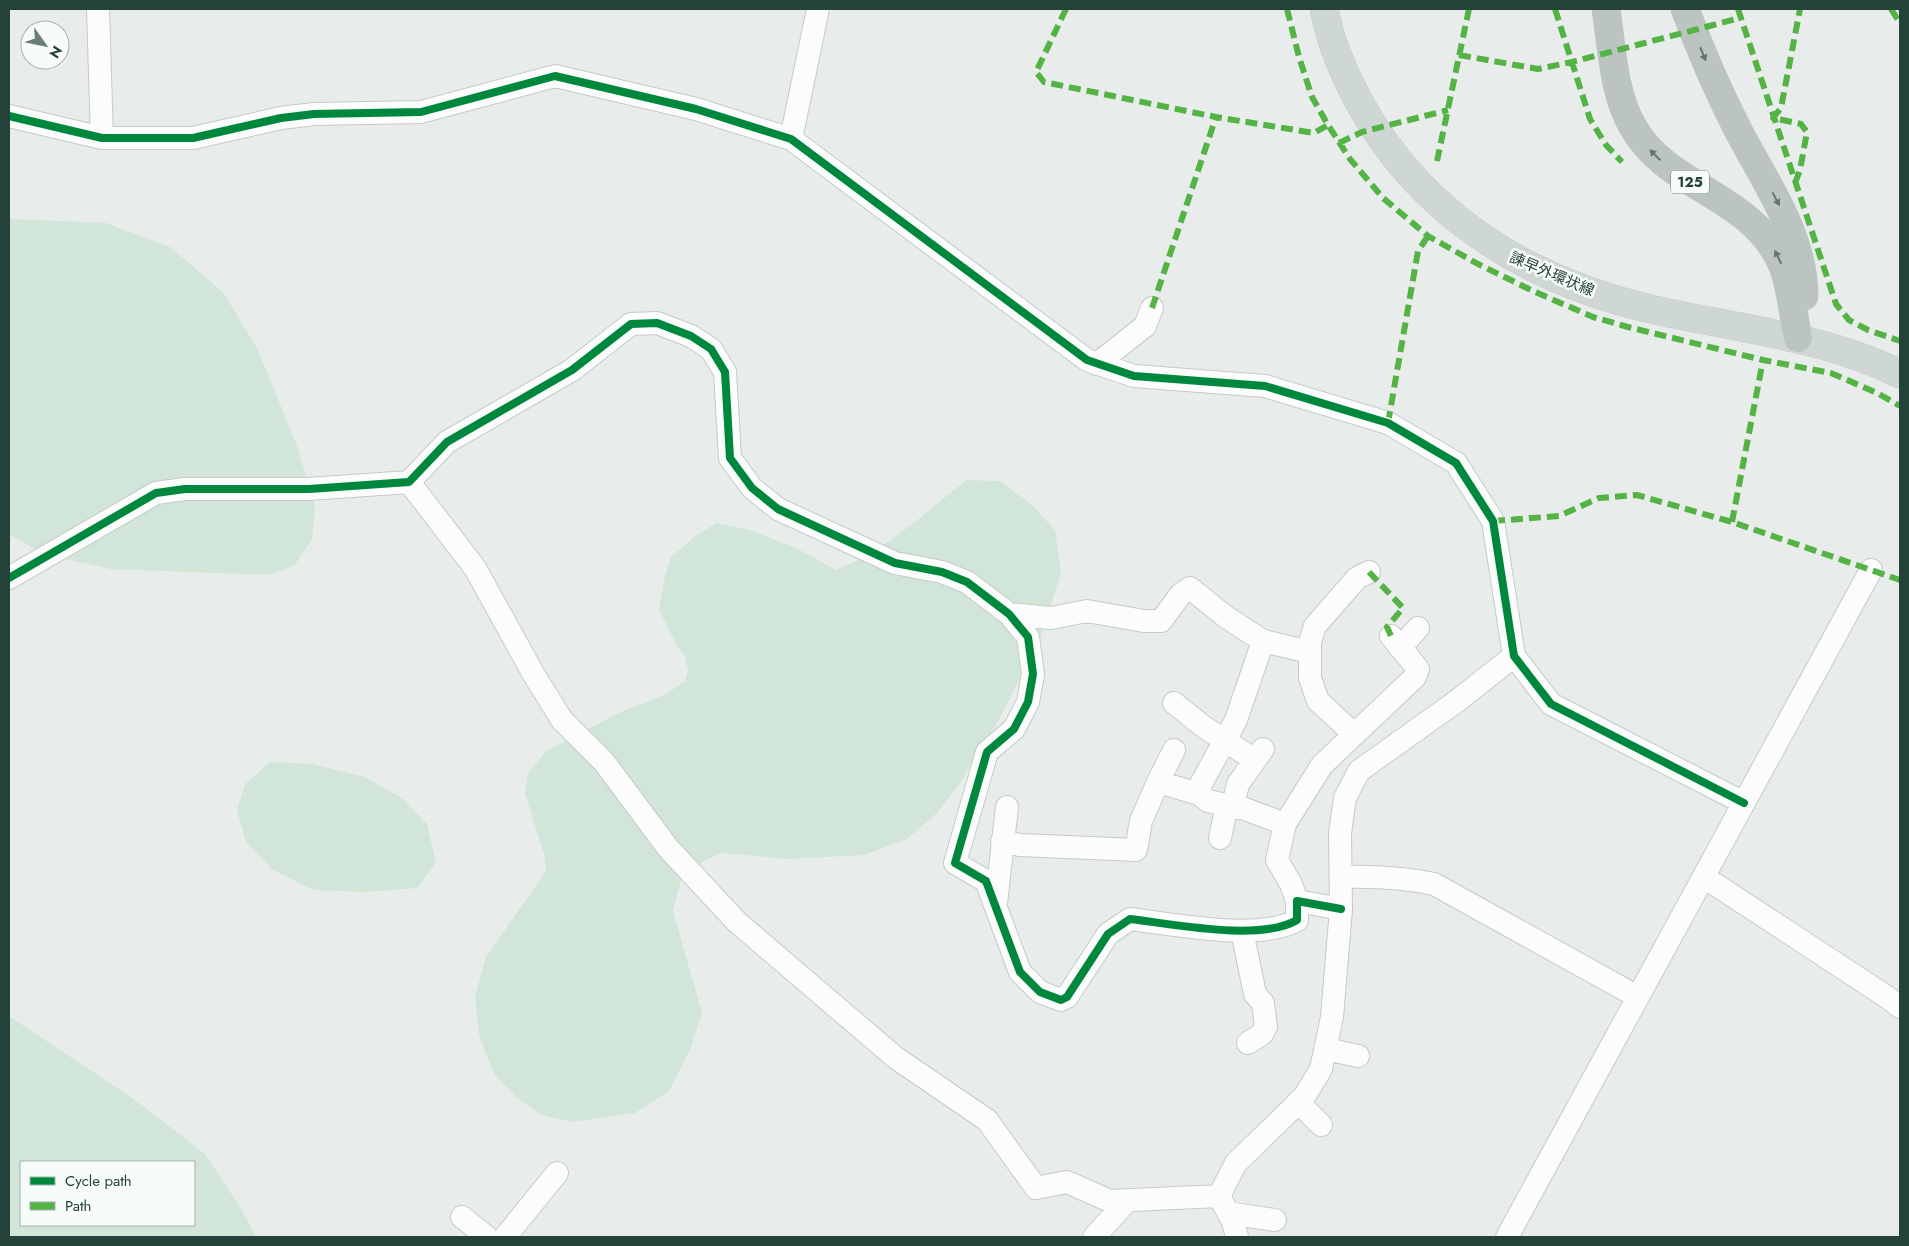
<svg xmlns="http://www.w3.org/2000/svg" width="1909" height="1246" font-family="Jost,'Noto Sans JP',sans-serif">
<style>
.green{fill:#d1e6d8;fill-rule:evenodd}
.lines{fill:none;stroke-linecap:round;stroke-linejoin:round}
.minor-casing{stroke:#c5cac8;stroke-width:24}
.major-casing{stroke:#c3ccc9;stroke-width:29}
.highway-casing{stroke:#c3ccc9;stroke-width:29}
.minor{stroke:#fcfcfc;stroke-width:22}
.major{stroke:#cfd7d5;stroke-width:28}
.highway{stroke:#bcc4c2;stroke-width:28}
.quiet{stroke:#55b346;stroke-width:6;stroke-dasharray:12 6;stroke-linecap:butt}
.cycleway-casing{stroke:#f7fbf9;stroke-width:11}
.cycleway{stroke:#00873e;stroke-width:8}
.oneway{fill:#617670}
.labels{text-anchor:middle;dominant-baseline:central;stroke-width:5;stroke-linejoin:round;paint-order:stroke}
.shield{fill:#f7fbf9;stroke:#637a73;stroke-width:1}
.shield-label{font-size:14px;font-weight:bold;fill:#24423a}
.street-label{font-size:15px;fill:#24423a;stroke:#f7fbf9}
</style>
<rect width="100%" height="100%" fill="#e8edeb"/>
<path class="green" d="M9,219L106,223L170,247L223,292L258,350L297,446L315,506L312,540L294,566L269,575L110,569L43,554L9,534Z
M966,480L1000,481L1032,505L1055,530L1061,573L1041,636L1000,718L958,786L937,813L907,839L864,855L788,859L721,853L704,861L681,880L673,911L702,1013L690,1050L669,1091L635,1113L572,1122L541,1115L517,1098L494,1074L479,1035L475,997L486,957L546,871L545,858L525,793L528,773L545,752L623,711L663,696L685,681L688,671L685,656L678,648L659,610L665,576L671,557L694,537L716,523L750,530L798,549L836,570C885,551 925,513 966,480Z
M270,762L313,764L365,777L402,798L427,824L436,863L417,888L366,892L313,890L272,869L246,842L237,810L245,784Z
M9,1016L131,1097L205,1154L240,1207L256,1237H9ZM21,1162H194V1225H21Z"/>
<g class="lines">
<defs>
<path id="minor" d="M98,9L102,138
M9,116L102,138H193L281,118L314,114L421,112L555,76L696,109L791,139L1087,360L1134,376L1265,386L1388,423L1456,463L1493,521L1514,656L1551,704L1744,803
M791,139L818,9
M1097,364L1145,326L1152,308
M409,482L475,568L534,675L562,720L604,762L668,848L737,922L800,976L896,1058L987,1120L1036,1188L1067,1182L1110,1201L1219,1196
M9,578L156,493L185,489H309L409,482L447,442L572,370L631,324L657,323L691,336L711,349L725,372L730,458L752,488L778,509L895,563L942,572L967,582L1009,614L1028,637L1033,674L1028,702L1014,729L987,752L955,863L986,881L1020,972L1040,992L1061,1000L1067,997L1108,934L1130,919C1173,924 1260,942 1297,920V901L1341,909
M1009,614L1051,618L1087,611L1144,621H1161L1181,594L1190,588L1226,617L1263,641L1236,720L1196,793
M1263,641L1310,652
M1400,648L1418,628
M1174,703L1204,727L1255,760
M1354,734L1318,701L1310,678V642L1315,626L1357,578L1369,572
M1174,750L1158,782L1199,794L1208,801L1245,809L1285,824
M1233,807L1238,784L1263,749
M1220,838L1227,805
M1002,841L1020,845L1136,850L1141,821L1158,782
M1341,877C1373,876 1402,877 1434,884L1638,997
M1704,877L1887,997L1900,1007
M1297,901L1291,884L1277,860L1285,824L1322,765L1415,677L1418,669L1391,636
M996,903L1007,807
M1242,931L1255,994L1263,1003L1266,1027L1262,1034L1248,1043
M1326,1049L1358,1056
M1298,1102L1321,1125
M1219,1196L1236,1163L1304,1097L1321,1069L1332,1017L1341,909L1340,833L1345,798L1359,771L1457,701L1514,656
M1223,1203L1233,1222L1237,1237
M1228,1213L1275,1220
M462,1217L487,1237
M505,1237L557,1173
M1094,1237L1126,1202
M1507,1237L1871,570"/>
<path id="major" d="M1324,9C1327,22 1330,36 1335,49C1388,190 1502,273 1646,308C1731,328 1821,335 1900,374"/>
<path id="highway" d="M1606,9C1612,47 1613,93 1633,127C1666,186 1744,194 1777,254C1791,278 1792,311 1798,338
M1685,9C1700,49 1717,89 1737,128C1764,181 1804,234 1804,296"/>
</defs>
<use href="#minor" class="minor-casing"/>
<use href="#major" class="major-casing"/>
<use href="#highway" class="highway-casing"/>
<use href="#minor" class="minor"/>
<use href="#major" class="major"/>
<use href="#highway" class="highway"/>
<path class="quiet" d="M1066,9L1036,72L1044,82L1216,117L1314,133L1328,125
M1287,9L1299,57L1312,97L1328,125L1350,159L1383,198L1428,236L1478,264L1533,291L1593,317L1628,327L1763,360L1831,373L1877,393L1900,406
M1555,9L1590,119L1606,145L1622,162
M1738,9L1836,304L1849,320L1868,330L1900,341
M1891,9L1900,23
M1459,55L1538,69L1572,62L1740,18
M1339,143L1362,132L1448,110
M1437,161L1469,9
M1795,183L1800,170L1807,132L1801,124L1773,118L1781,108L1800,9
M1152,308L1216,117
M1388,423L1418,251L1428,236
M1493,521L1559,516L1599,498L1637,495L1732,522L1900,580
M1732,522L1763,360
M1369,572L1403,608L1387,627L1391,636"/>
<defs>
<path id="cycleway" d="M9,116L102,138H193L281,118L314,114L421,112L555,76L696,109L791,139L1087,360L1134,376L1265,386L1388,423L1456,463L1493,521L1514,656L1551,704L1744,803
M9,578L156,493L185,489H309L409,482L447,442L572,370L631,324L657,323L691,336L711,349L725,372L730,458L752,488L778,509L895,563L942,572L967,582L1009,614L1028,637L1033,674L1028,702L1014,729L987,752L955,863L986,881L1020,972L1040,992L1061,1000L1067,997L1108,934L1130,919C1173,924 1260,942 1297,920V901L1341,909"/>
</defs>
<use href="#cycleway" class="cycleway-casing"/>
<use href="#cycleway" class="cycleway"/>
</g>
<defs><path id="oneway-solid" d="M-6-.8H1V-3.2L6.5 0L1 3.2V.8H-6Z" transform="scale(1.25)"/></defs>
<g class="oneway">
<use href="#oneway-solid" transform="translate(1703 54) rotate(68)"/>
<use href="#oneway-solid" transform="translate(1655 155) rotate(-135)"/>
<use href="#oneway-solid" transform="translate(1776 199) rotate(62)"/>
<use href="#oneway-solid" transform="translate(1778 257) rotate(-116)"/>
</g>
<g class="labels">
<rect class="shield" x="1671" y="170.5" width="38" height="23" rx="4"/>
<g class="shield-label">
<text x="1690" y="182">125</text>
</g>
<g class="street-label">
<text transform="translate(1552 274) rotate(23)">諫早外環状線</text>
</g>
</g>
<rect width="1909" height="1246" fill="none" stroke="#24423a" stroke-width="20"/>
<rect x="20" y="1161" width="175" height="65" fill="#f7fbf9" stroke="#a3b1ad"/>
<rect x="30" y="1177" width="25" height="8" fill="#00873e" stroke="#a3b1ad"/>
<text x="65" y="1186" font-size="15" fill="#24423a">Cycle path</text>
<rect x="30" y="1202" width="25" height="8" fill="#55b346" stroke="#a3b1ad"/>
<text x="65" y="1211" font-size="15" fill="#24423a">Path</text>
<g transform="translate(45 45) rotate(123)"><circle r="24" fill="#f7fbf9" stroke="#a3b1ad"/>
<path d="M0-4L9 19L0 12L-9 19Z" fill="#697e78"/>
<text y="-8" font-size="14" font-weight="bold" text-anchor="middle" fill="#24423a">N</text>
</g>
</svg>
